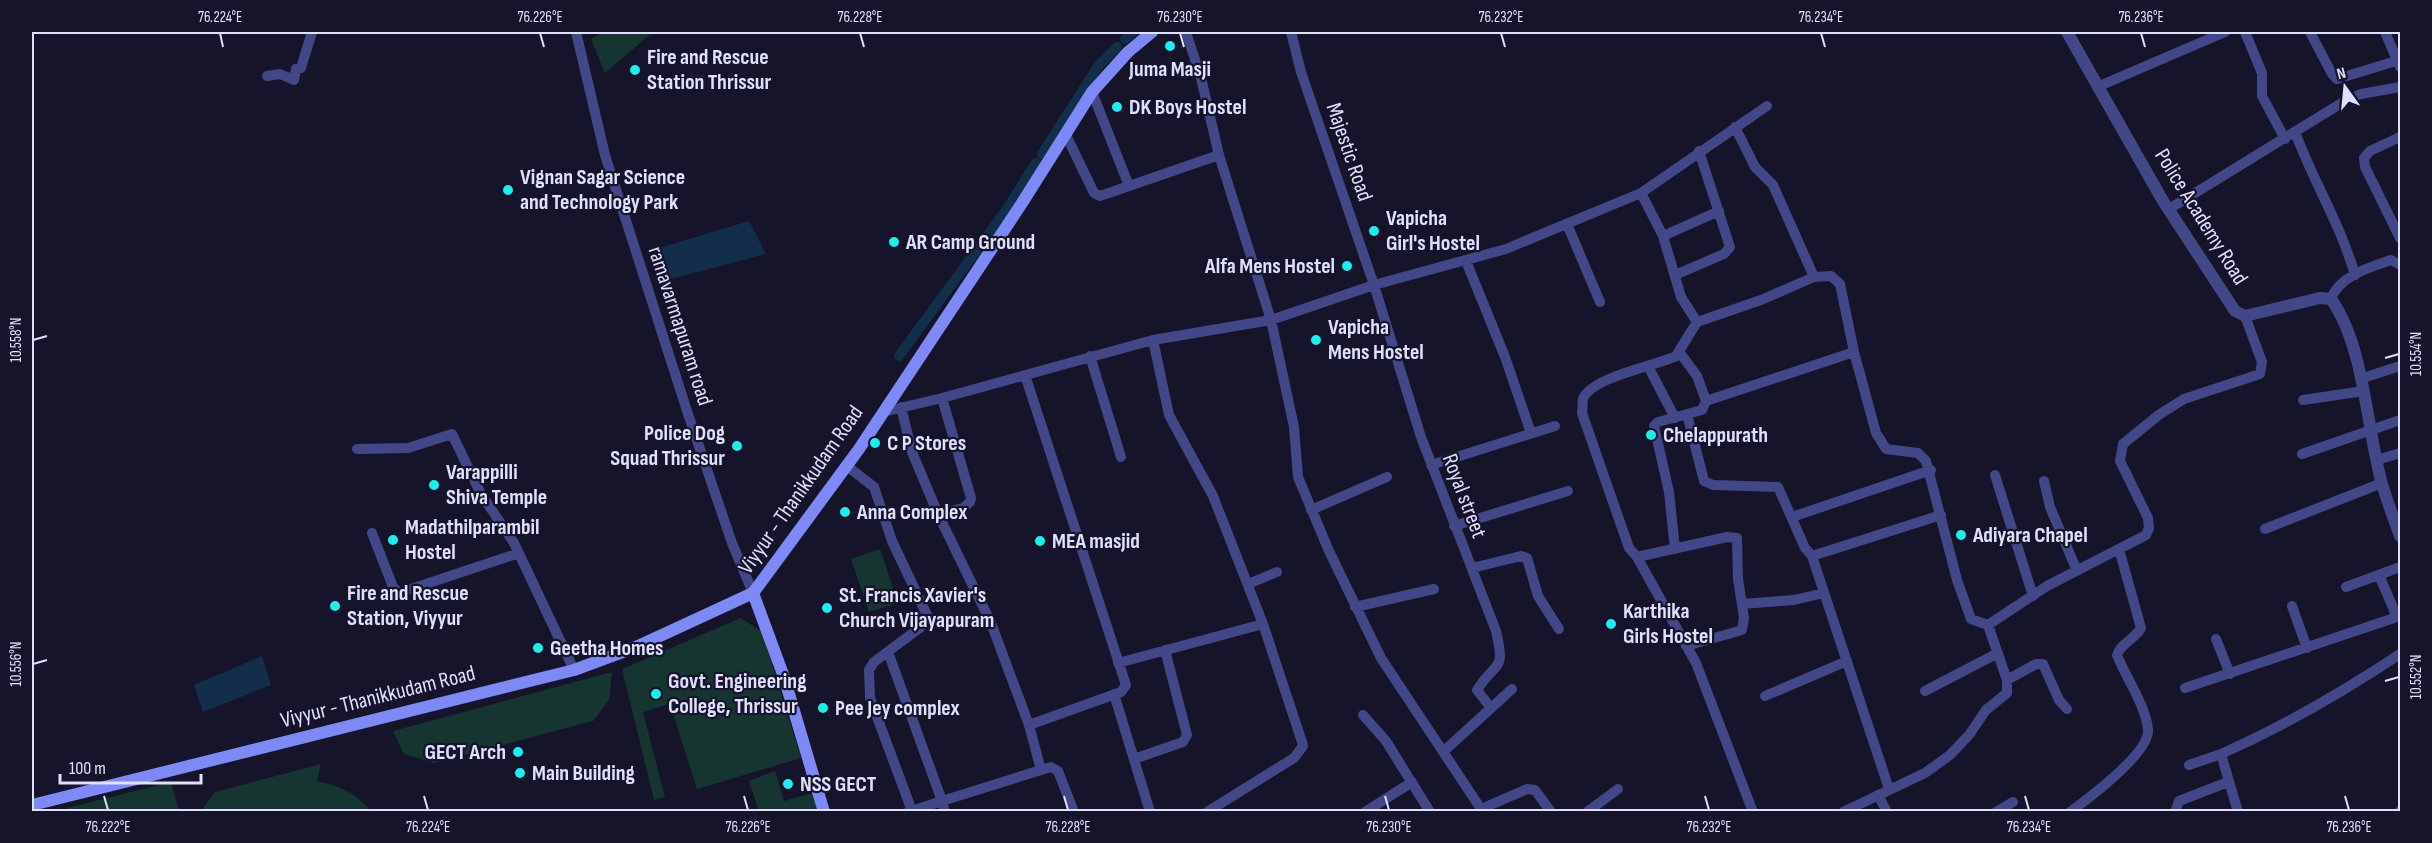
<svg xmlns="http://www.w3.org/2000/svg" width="2432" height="843" font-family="'Sofia Sans Condensed',sans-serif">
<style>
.green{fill:#173530}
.water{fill:#122e4b}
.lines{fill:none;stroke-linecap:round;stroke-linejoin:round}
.canal{stroke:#122e4b;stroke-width:10}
.minor{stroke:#424887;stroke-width:10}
.tertiary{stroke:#424887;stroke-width:12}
.secondary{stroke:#7e89f6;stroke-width:12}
.ticks{fill:none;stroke:#e0e0fd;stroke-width:2}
.poi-dot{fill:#1beeeb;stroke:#15142b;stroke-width:2}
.labels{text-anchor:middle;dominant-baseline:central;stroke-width:4.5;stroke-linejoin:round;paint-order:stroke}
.poi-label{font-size:22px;font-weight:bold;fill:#e0e0fd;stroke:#15142b;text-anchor:start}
.street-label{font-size:22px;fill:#e0e0fd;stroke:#15142b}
.neatline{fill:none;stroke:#e0e0fd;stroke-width:2}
.ticks-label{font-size:15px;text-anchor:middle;fill:#e0e0fd}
</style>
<rect width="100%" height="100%" fill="#15142b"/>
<path class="green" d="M604,32H653L605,73L591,39Z
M880,549L898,603L869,612L851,559Z
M741,618L762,632L801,758L697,789L670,704L643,712L665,797L654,800L622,669Z
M612,672L609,700L593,721L434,763L404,754L393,731Z
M321,764L317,781C339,786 356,793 371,811H201L215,792Z
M775,771L784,801L812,793L817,811H759L749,781Z
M171,782L179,811L67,812V808Z"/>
<path class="water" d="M749,221L766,254L667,280L656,249Z
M262,656L271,685L203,712L194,685Z"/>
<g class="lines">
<path class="canal" d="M1125,39L1133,32
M1042,154L1099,65L1117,47
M899,356L1007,209L1036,163"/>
<path class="minor" d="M576,32L605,155L687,411L732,543L753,593
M1186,32L1201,78L1219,155L1271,320L1294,427L1298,477L1329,551L1381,658L1481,809L1527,789L1535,790L1551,812
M1291,32L1301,72L1374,285L1421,437L1496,631C1506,674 1496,659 1477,690L1491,708
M2245,32L2262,73V96L2285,139
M2310,32L2332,74L2337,79L2396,61
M2385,32L2400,67
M267,76L280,74L294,80L296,69L301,68L312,32
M2097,87L2225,32
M1092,92L1129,186
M1735,127L1755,167L1773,185L1814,277
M2295,132C2314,183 2340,223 2355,275
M1065,133L1094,193L1100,196L1219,155
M2400,137L2370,151L2364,158L2365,167L2400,238
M1641,193L1663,236L1681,297L1697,322L1761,300L1814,277L1831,276L1840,284L1854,352L1876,433L1886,449L1918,453L1926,461L1957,580L1971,619L1988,625L2047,586L2146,535L2149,528L2148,518L2120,461L2123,444L2160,414L2184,399L2260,374L2262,362L2245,316
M2169,209L2345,101L2361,94L2400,87
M1567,224L1600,302
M1663,236L1719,211
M1466,261L1505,357L1531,433
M1675,275L1724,254L1730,247L1699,151
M2331,299C2339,276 2370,267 2391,260L2400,265
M1697,322L1676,356C1656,366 1591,377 1583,399C1582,403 1583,409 1582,413L1629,548L1637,557L1696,663L1753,812
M1153,340L1169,415L1213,496L1263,624L1302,742L1303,746L1294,758L1207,812
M1090,356L1121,457
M1648,366L1675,418
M2360,379L2400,366
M2303,400L2364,391
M1706,401L1854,352
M901,407L912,452L938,514L991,623L1029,725L1121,692L1126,685L1025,375
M883,412L942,398L1153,340L1271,320L1374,285L1506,249L1641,193L1767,106
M1687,414L1704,481L1713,485L1778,487L1805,548L1812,556L1941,515
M357,449L408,448L452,434L481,494L514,543L574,670
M2302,454L2400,420
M2377,460L2400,453
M1431,465L1555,426
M847,466L874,487L892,541L928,617L921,627L874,662L869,670L870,698L912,811
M1995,475L2033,596
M2044,481L2050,507L2077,571
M1311,510L1387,477
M938,514L963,508L970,502L971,498L942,398
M1792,517L1931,470
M1454,526L1568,491
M2265,529L2382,483
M372,533L393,587L399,593L519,553
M1675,549L1669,492L1654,426L1658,422L1702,410L1706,401L1697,376L1680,353
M1812,556L1889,789
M1637,557L1727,537L1737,538L1738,579L1744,618L1742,630L1686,646
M1472,568L1521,556L1527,558L1538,596L1559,629
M2379,575L2397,617
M1248,584L1277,572
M2346,587L2400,567
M1742,604L1794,600L1824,593
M2292,606L2307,648
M1355,607L1434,589
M2216,639L2230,674
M888,652L942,801L908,812
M1118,663L1263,624
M2007,680L2036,664H2043L2059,700L2067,709
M2185,688L2400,616
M1925,691L1998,653
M1114,694L1150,812
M1765,696L1847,661
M1363,715L1386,741L1430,812
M1444,751L1512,689
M1134,759L1183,742L1187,735L1165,650
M2189,765L2221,754
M1041,770L1051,767L1058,771L1074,812
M1878,795L1887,812
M945,812L942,801L1041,770L1029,725
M1365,812L1412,782
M1587,812L1618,789
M1843,812L1925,773L1950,755L1969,735L1986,710L2007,693V680L1988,625
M1996,812L2013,802
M2070,812C2089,798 2151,752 2148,729C2145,704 2126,678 2117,655C2121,643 2135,639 2141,628L2119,549
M2175,812L2179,801L2228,782
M2238,812L2221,754C2284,726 2343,692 2400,654
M2399,812L2400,811"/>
<path class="tertiary" d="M2067,32L2163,201L2235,311L2245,316L2320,298L2331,299C2365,347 2366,427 2382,484C2387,501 2394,519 2400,536"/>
<path class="secondary" d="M753,593L784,677L824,812
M32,805L574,670L636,647L753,593L859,449L1022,203L1092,92L1128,52L1152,32"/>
</g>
<path class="ticks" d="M220,33L223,47M540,33L544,47M860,33L864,47M1180,33L1184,47M1501,33L1505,47M1821,33L1825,47M2141,33L2145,47M33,340L47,336M2385,358L2399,354M33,664L47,660M2385,681L2399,677M104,796L108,810M424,796L428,810M744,796L748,810M1064,796L1068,810M1385,796L1389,810M1705,796L1709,810M2025,796L2029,810M2345,796L2349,810"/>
<g class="poi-dot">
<circle cx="1170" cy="46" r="6"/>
<circle cx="635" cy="70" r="6"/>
<circle cx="1117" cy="107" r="6"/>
<circle cx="508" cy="190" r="6"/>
<circle cx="1374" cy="231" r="6"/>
<circle cx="894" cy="242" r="6"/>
<circle cx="1347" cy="266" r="6"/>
<circle cx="1316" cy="340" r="6"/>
<circle cx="1651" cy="435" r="6"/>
<circle cx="875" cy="443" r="6"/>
<circle cx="737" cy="446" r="6"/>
<circle cx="434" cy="485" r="6"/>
<circle cx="845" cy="512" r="6"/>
<circle cx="1961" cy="535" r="6"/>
<circle cx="393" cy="540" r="6"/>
<circle cx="1040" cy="541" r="6"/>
<circle cx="335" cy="606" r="6"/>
<circle cx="827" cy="608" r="6"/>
<circle cx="1611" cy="624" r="6"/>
<circle cx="538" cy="648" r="6"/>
<circle cx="656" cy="694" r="6"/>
<circle cx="823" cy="708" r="6"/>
<circle cx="518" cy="752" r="6"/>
<circle cx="520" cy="773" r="6"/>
<circle cx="788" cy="784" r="6"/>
</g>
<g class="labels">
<g class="poi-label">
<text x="647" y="57">Fire and Rescue<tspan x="647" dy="25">Station Thrissur</tspan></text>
<text x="1170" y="69" text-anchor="middle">Juma Masji</text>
<text x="1129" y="107">DK Boys Hostel</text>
<text x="520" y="177">Vignan Sagar Science<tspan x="520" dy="25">and Technology Park</tspan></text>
<text x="1386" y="218">Vapicha<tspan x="1386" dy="25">Girl's Hostel</tspan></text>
<text x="906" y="242">AR Camp Ground</text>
<text x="1335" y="266" text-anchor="end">Alfa Mens Hostel</text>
<text x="1328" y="327">Vapicha<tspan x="1328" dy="25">Mens Hostel</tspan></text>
<text x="725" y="433" text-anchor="end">Police Dog<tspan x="725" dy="25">Squad Thrissur</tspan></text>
<text x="1663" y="435">Chelappurath</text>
<text x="887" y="443">C P Stores</text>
<text x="446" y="472">Varappilli<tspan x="446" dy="25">Shiva Temple</tspan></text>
<text x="857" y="512">Anna Complex</text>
<text x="405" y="527">Madathilparambil<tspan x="405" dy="25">Hostel</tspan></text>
<text x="1973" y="535">Adiyara Chapel</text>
<text x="1052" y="541">MEA masjid</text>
<text x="347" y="593">Fire and Rescue<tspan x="347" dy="25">Station, Viyyur</tspan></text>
<text x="839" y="595">St. Francis Xavier's<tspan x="839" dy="25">Church Vijayapuram</tspan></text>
<text x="1623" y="611">Karthika<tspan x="1623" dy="25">Girls Hostel</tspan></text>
<text x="550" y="648">Geetha Homes</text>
<text x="668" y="681">Govt. Engineering<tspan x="668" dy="25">College, Thrissur</tspan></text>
<text x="835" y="708">Pee Jey complex</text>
<text x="506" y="752" text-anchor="end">GECT Arch</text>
<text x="532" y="773">Main Building</text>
<text x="800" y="784">NSS GECT</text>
</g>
<g class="street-label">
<text transform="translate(1349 152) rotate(71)">Majestic Road</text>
<text transform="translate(2201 217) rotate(58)">Police Academy Road</text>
<text transform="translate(680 326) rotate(72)">ramavarmapuram road</text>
<text transform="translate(801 490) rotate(-55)">Viyyur - Thanikkudam Road</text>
<text transform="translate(1464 496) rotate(69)">Royal street</text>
<text transform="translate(378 697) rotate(-14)">Viyyur - Thanikkudam Road</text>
</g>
</g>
<rect width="2432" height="843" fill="none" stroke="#15142b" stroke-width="66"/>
<g transform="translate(2345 87) rotate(345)" stroke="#15142b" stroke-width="4.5" paint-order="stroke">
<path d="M0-4.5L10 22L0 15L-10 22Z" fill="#e0e0fd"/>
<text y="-9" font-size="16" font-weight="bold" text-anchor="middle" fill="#e0e0fd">N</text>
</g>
<path d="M60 774v9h141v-9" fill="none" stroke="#e0e0fd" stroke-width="3"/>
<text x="69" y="774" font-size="18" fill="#e0e0fd" stroke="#15142b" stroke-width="4.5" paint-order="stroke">100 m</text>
<rect x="33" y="33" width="2366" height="777" class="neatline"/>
<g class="ticks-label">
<text x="220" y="22">76.224°E</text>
<text x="540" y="22">76.226°E</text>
<text x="860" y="22">76.228°E</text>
<text x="1180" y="22">76.230°E</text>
<text x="1501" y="22">76.232°E</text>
<text x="1821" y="22">76.234°E</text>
<text x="2141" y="22">76.236°E</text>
<text transform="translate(16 340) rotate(-90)" y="5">10.558°N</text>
<text transform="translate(2416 354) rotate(-90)" y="5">10.554°N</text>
<text transform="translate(16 664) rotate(-90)" y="5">10.556°N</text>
<text transform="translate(2416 677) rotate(-90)" y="5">10.552°N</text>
<text x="108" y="832">76.222°E</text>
<text x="428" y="832">76.224°E</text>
<text x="748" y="832">76.226°E</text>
<text x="1068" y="832">76.228°E</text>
<text x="1389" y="832">76.230°E</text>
<text x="1709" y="832">76.232°E</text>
<text x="2029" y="832">76.234°E</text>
<text x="2349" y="832">76.236°E</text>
</g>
</svg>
